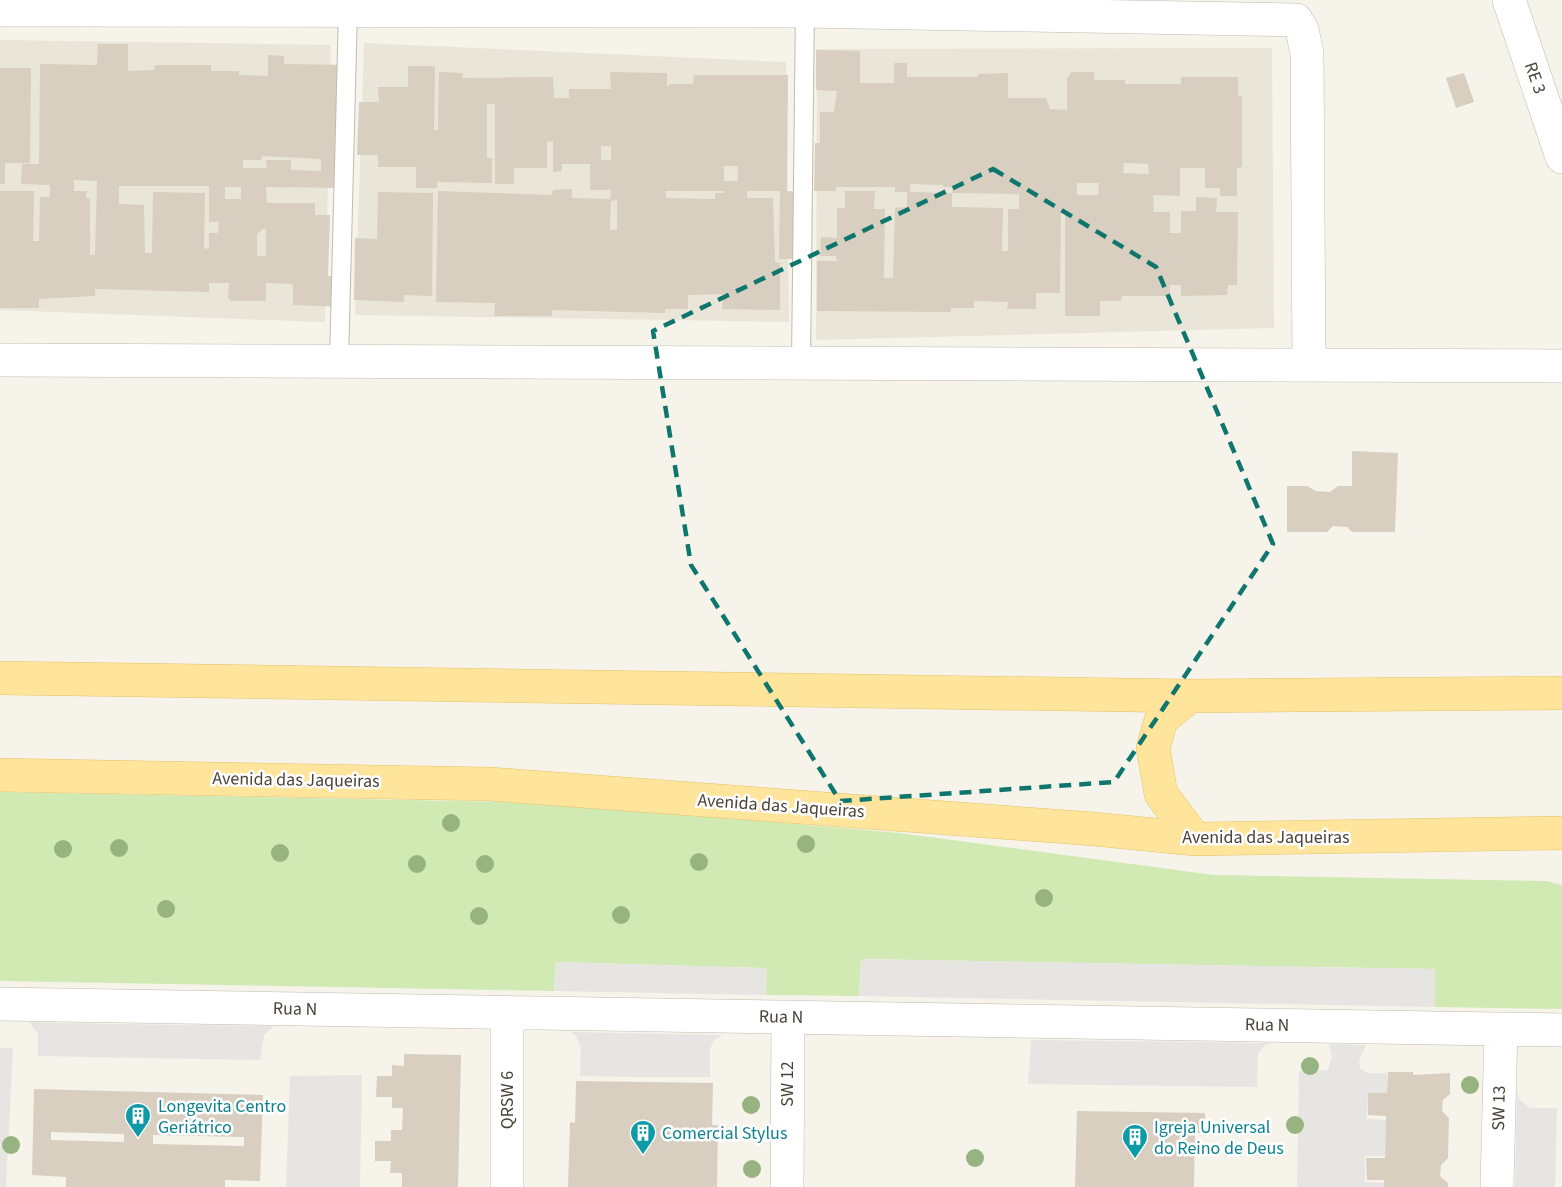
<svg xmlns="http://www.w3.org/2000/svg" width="1562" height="1187" font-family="'Source Sans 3',sans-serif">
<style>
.residential{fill:#eae5d9}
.green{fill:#d1eab3}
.parking{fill:#e7e5e2}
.building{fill:#d8cfc0;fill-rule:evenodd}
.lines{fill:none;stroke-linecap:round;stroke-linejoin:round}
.service-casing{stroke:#c2bbad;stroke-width:20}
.minor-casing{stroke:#c2bbad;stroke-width:34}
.tertiary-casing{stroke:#c2bbad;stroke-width:34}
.primary-casing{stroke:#e7c367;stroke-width:34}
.service{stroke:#fff;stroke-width:18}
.minor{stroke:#fff;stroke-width:33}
.tertiary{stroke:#fff;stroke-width:33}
.primary{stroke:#ffe49b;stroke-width:33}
.tree{fill:#96b380}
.marked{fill:none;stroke:#0f766e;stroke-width:4.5;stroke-dasharray:12 8;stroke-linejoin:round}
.labels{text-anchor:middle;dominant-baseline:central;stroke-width:5;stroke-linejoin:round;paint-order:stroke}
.street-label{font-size:18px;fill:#4a4438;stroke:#fff}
.culture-label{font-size:18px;fill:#0d838f;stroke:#fff;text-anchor:start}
</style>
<rect width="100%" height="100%" fill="#f6f3eb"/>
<path class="residential" d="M0,40L331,45L325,322L0,310Z
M364,43L786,62L789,322L355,315Z
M1272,48L1274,328L816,340L817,49Z"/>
<path class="green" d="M0,792L560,803L899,833L1214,875L1546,881L1562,885V1009L1435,1007V969L861,959L859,996L766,995V968L556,962L554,991L0,981Z"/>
<path class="parking" d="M861,959L1435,969V1007L859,996Z
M556,962L767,968L766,995L554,991Z
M29,1022L108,1024L274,1026L264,1035L260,1060L38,1056V1034Z
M571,1032L723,1035L714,1040L710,1049V1077H636L580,1076L581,1047L576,1036Z
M1029,1040L1274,1043L1265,1045L1258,1053L1257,1087L1177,1086L1028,1084L1031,1042Z
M1329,1044L1366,1045L1359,1061L1360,1068L1367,1073H1387V1093H1368L1367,1119L1386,1120L1385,1156H1365V1182L1384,1183V1187H1297L1299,1071L1328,1070L1332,1057Z
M0,1048H13L6,1187H0Z
M362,1075L360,1187H286L290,1076Z
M1517,1092L1520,1100L1530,1108H1557L1555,1187H1515Z"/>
<path class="building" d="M98,44H128V71L154,70L155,65H211V71H239V75L268,76V55L284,56V64L349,65L346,188L266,187L267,203H315V215H330L328,276H344L343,307L293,305V284L266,283V301H232L228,298L229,283H209V292L95,289V296L39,299V308H0V191H34L33,241H39L40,197H50V185L21,184L22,164H39L40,64L97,65ZM262,156L321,159V171L291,170V160H266L267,168H243V160H261ZM74,180L97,181L95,255H90V199L86,198L87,191H74ZM119,186H209V222H219L218,233H209V248L204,249L205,193L153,192L152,253H145L144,205L119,204ZM225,187H241V199H225ZM263,229H266V256H257V234Z
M816,50L860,51V83H894V63H907V77H978V74L1008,73V98H1046L1050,109L1067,110V78L1072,72H1094V80H1125V84H1181V77H1238V96H1242V167L1237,168V196H1220V188H1205V168H1180V196L1153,195L1154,212H1170V233H1181V211H1196V197L1217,198L1216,212H1238L1237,285H1228L1227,295L1181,296V285H1170V296H1122L1121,301H1100V316H1065V211H1061L1060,293H1036V309H1007L1008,302L974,301V308H951V312L817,311V261H837L836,256H820L821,237L837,238V208H845V191H875L874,209H885L884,278H893L895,208L907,207V192H895V187H836V191H814L815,143H820V112H834L837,91L816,90ZM1124,163L1148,164L1149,174L1123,173ZM1077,183H1099L1098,195H1077ZM910,184L943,185V187H953L952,193L910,192ZM952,193L1019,194V209H1008V251H1002L1003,208L952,207Z
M408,66H435L434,130H438L439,72L463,73L462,78L553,77L554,98H569V89H611L610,72L667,73V87L670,84H693L694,75H788L787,191L805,192L804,259H779L780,191H747V198H773L775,262L780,263V310L722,309L723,294L688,295V309H665V313L552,310V316H494L495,303L436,302L438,191L552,195L553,190L572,189V198L610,199L611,190H590V164H562V171L553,172V141L547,142V168H514V184H495V104H487V158H492V183L437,182V188H416V167H378V155H357L359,102H379L378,87H408ZM601,146H611V160H601ZM724,166H738V181H724ZM666,191H724V193H715V199L666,198ZM617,200V230H610L611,201Z
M0,68H31L30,163H5V184H0Z
M1464,73L1474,102L1456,108L1446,78Z
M378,192L433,193L432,296L404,295V302L354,300L355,238L377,239Z
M1352,451L1398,453L1395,532H1352L1347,527L1333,526L1327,532H1287V486H1307L1316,491L1330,492L1338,486H1352Z
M404,1054L461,1055L458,1187H402V1173H390L391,1161H375V1141H391V1130H402L403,1108H392V1097H376L377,1076H392V1065L404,1066Z
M1388,1072H1413V1075L1450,1073V1094L1443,1100L1442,1111L1449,1118L1448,1158L1441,1165L1440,1176L1448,1183V1187H1384V1180H1367L1366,1158H1385L1386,1116L1368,1115V1093H1387Z
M576,1081L713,1083L712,1125H718L717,1187H568L570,1122L575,1123Z
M34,1089L263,1095L260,1181L225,1180V1187H66V1177L32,1175ZM51,1132L124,1134V1142L51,1140ZM153,1135L244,1137V1146L153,1144Z
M1077,1111L1205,1113V1133H1195L1194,1187H1075Z"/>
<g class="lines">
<defs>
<path id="service" d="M339,361L348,10
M801,363L805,5"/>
<path id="minor" d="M0,10L805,11L1296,20L1302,30L1307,53L1309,365
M0,360L1562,366
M0,1004L1562,1030
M507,1012V1187
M787,1187L788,1017
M1497,1187L1501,1029"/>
<path id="tertiary" d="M1509,0L1562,157"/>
<path id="primary" d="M0,678L1190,696L1562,693
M1190,696L1161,720L1153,748L1161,794L1195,839
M0,775L490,784L1094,829L1195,839L1562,833"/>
</defs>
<use href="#service" class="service-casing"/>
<use href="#minor" class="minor-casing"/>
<use href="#tertiary" class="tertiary-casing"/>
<use href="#primary" class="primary-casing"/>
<use href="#service" class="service"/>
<use href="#minor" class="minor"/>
<use href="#tertiary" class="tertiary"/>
<use href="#primary" class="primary"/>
</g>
<g class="tree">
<circle cx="451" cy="823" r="9"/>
<circle cx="806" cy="844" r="9"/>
<circle cx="119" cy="848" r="9"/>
<circle cx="63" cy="849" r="9"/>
<circle cx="280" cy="853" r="9"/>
<circle cx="699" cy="862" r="9"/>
<circle cx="417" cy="864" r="9"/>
<circle cx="485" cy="864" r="9"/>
<circle cx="1044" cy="898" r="9"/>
<circle cx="166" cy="909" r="9"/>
<circle cx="621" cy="915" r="9"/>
<circle cx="479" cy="916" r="9"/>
<circle cx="1310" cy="1066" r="9"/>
<circle cx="1470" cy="1085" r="9"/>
<circle cx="751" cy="1105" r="9"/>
<circle cx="1295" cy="1125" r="9"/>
<circle cx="11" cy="1145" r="9"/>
<circle cx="975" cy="1158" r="9"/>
<circle cx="752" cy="1169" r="9"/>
</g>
<path class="marked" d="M993,169L1156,267L1273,544L1114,782L840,801L691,565L653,331Z"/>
<defs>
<symbol id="building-pin" viewBox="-11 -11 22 30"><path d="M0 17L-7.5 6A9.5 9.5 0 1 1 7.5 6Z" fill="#0f9aa8" stroke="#fff"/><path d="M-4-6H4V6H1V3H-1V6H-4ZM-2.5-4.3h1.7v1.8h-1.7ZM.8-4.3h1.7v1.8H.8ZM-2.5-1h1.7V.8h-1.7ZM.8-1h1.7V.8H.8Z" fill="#fff"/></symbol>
</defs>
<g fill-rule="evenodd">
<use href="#building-pin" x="123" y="1101" width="30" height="40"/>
<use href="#building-pin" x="628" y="1118" width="30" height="40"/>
<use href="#building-pin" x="1120" y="1122" width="30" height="40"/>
</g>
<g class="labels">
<g class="street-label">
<text transform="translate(1535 78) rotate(71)">RE 3</text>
<text transform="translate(296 780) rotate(1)">Avenida das Jaqueiras</text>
<text transform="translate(781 806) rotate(4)">Avenida das Jaqueiras</text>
<text x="1266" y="837">Avenida das Jaqueiras</text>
<text transform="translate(295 1009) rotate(1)">Rua N</text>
<text transform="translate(781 1017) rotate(1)">Rua N</text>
<text transform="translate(1267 1025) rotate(1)">Rua N</text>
<text transform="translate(787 1084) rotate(-90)">SW 12</text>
<text transform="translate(507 1100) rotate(-90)">QRSW 6</text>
<text transform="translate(1499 1108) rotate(-89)">SW 13</text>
</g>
<g class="culture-label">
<text x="158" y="1106">Longevita Centro<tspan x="158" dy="21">Geriátrico</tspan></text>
<text x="1154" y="1127">Igreja Universal<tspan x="1154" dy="21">do Reino de Deus</tspan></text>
<text x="662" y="1133">Comercial Stylus</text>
</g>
</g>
</svg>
